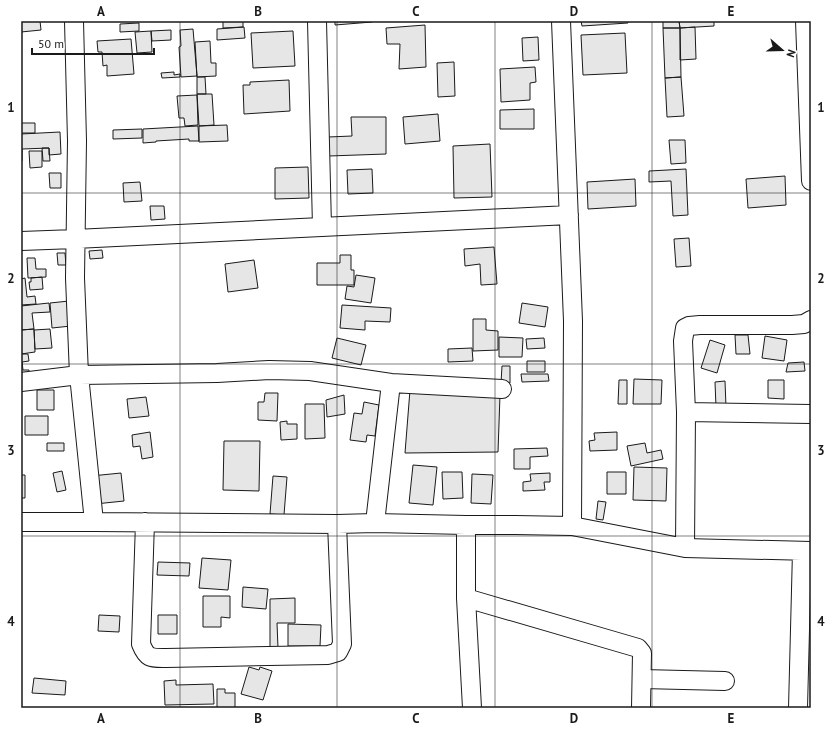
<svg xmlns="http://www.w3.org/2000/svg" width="832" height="729" font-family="'PT Sans',sans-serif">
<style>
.building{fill:#e6e6e6;stroke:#1a1a1a}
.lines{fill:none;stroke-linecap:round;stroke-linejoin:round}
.minor-casing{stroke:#1a1a1a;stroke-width:20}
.minor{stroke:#fff;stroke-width:18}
.grid{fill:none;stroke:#1a1a1a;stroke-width:1;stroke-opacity:0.55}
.neatline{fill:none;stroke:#1a1a1a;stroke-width:1.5}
.grid-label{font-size:13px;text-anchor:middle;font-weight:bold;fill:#1a1a1a}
</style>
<rect width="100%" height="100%" fill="#fff"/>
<path class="building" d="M21,21H40L41,30L21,32Z
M223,21H243V27L223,28Z
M335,21H372V22L335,25Z
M581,21H628V23L582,26Z
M663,21H679L680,28H663Z
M679,21H714V26L680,28Z
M139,23V31L120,32V24Z
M425,25L426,67L399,69L400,44H387L386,28Z
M244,27L245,38L217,40V29Z
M695,27L696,59L680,60V28Z
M663,28H680L681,77L665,78Z
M193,29L197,76L181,77L179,47L181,46L180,30Z
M171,30V40L152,41L151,31Z
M151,31L152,52L137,53L135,32Z
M293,31L295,66L253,68L251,33Z
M625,33L627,73L583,75L581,35Z
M538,37L539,60L523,61L522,38Z
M131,39L134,74L107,76V65L103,66L102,52H98L97,41Z
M210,41L211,63H216V76L197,77L195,42Z
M454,62L455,96L438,97L437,63Z
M535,67L536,82L530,83V100L501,102L500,69Z
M174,72V75L180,74V77L162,78L161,73Z
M197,77H205L206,94H197Z
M681,77L684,116L667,117L665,78Z
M289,80L290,111L244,114L243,85H250V82Z
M197,94H212L214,125L199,126Z
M197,95L198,125L185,126L184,118H179L177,96Z
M534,109V129H500V110Z
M438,114L440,141L405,144L403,117Z
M351,117H386V154L329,156L328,137L352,136Z
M21,123H35V133H21Z
M227,125L228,141L199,142V126Z
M198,126L199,141H189V139L156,141V142L143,143V129Z
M142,129V138L113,139V130Z
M60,132L61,154L49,155V148L22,149V161H21V134Z
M669,140H685L686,163L671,164Z
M490,144L492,197L454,198L453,146Z
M42,148H49L50,161H43Z
M29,151H42V167L30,168Z
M308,167L309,198L275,199V168Z
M372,169L373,193L348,194L347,170Z
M686,169L688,215L673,216L671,181L649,182V171Z
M49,173H61V188H50Z
M785,176L786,205L748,208L746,179Z
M635,179L636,206L588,209L587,182Z
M140,182L142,201L124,202L123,183Z
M150,206H164L165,219L151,220Z
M689,238L691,266L676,267L674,239Z
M494,247L497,284L481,285L480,264L465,266L464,249Z
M102,250L103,258L90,259L89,251Z
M57,253H65L66,265H58Z
M340,255H351V270H354V285H317V263H340Z
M27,258H35L36,269H46V277L28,278Z
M254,260L258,288L228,292L225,264Z
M356,275L375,278L371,303L345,299L347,286L354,287Z
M42,277L43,289L30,290L29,282H31V278Z
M25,278L27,297L35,296L36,304L21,305V279Z
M69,301L71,326L52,328L50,303Z
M49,303L50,312L32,313L34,329L21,330V306Z
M522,303L548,307L545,327L519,323Z
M342,305L391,308L390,322L365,321V330L340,328Z
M473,319H486V330L498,331V350L473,351Z
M34,329L35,352L21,354V330Z
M50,329L52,348L35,349L34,330Z
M735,335H748L750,354H736Z
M765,336L787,340L784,361L762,358Z
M499,337L523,338L522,357H499Z
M337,338L366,345L361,365L332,358Z
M544,338L545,348L527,349L526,339Z
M710,340L725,345L717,373L701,368Z
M472,348L473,361L448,362V349Z
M21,354H28L29,361L22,362L23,370H29V378H21Z
M527,361H545V372H527Z
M804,362L805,371L786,372L788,363Z
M502,366H510V383H501Z
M521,374H548L549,381L522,382Z
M634,379L662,380L661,404H633Z
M619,380H627V404H618Z
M768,380H784V399L768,398Z
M725,381L726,407H716L715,382Z
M37,390H54V410H37Z
M410,390L500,395L498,452L405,453Z
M265,393H278L277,421L258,420V402H264Z
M344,395L345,414L327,417L326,400Z
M146,397L149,416L129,418L127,399Z
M364,402L379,405L375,436L367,435L366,442L350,440L354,413L362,414Z
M305,404H324L325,438L305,439Z
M25,416H48V435H25Z
M287,421V424H297V439L281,440L280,422Z
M150,432L153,457L142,459L140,446L133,447L132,435Z
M617,432V450L590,451L589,441L595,440L594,433Z
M224,441H260L259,491L223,490Z
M47,443H64V451H47Z
M645,443L647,453L661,450L663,459L631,466L627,446Z
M547,448L548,456L530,457V469H514V449Z
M413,465L437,467L433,505L409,503Z
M634,467L667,468L666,501L633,500Z
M62,471L66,490L57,492L53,473Z
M442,472H462L463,498L443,499Z
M607,472H626V494H607Z
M121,473L124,501L95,504L91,476Z
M550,473V482H544L545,490L523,491V482L531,481L530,474Z
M472,474L493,475L491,504L471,503Z
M21,475H25V498H21Z
M273,476L287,477L284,515L270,514Z
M598,501L606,502L603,520L596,519Z
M202,558L231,560L228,590L199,588Z
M158,562L190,563L189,576L157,575Z
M243,587L268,589L266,609L242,607Z
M203,596H230V618L221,617V627H203Z
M295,598V623H277L278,648H270V599Z
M99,615L120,616L119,632L98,631Z
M158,615H177V634H158Z
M288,624L321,625L320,646H288Z
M249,667L259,670L260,667L272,671L263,700L241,694Z
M34,678L66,681L65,695L32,693Z
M176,680V685L213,684L214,704L165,705L164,681Z
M217,689H225V693H235V708H217Z"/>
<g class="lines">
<defs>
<path id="minor" d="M74,21L77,141L75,278L79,375L94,522
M317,21L322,227
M561,21L573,321L572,526
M805,21L811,181
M21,241L75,239L569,215
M21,382L79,375L217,373L269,370L310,371L391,383L502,389
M686,412L811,414
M21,522H94L337,524L375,523L466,525H515L572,526L685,548L811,551
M145,522L141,644C147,659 151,658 166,658L328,655L338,652L342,644L337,524
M375,523L391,383
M466,525V598L472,708
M685,548L686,412L683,341L685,328L689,326L700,325H792L804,324L811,320
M466,598L638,648L642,653L641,708
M642,679L725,681
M798,708L802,551"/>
</defs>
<use href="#minor" class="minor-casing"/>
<use href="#minor" class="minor"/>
</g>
<path class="grid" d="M180,21V708M337,21V708M495,21V708M652,21V708M21,193H811M21,364H811M21,536H811"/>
<rect width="832" height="729" fill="none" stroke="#ffffff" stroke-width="44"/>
<g transform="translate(782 50) rotate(110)" stroke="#ffffff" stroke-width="3" paint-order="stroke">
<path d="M0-3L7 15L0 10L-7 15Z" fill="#1a1a1a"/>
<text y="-6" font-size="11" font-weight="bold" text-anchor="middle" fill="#1a1a1a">N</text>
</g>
<path d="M32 48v6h122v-6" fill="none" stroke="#1a1a1a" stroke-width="2"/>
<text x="38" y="48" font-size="12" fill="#1a1a1a" stroke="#ffffff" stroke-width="3" paint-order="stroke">50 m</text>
<rect x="22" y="22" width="788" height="685" class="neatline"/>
<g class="grid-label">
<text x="101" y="16">A</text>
<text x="258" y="16">B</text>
<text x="416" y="16">C</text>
<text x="574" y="16">D</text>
<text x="731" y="16">E</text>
<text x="11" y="112">1</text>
<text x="821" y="112">1</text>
<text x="11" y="283">2</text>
<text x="821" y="283">2</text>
<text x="11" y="455">3</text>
<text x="821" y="455">3</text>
<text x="11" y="626">4</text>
<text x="821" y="626">4</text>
<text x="101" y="723">A</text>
<text x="258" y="723">B</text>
<text x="416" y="723">C</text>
<text x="574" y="723">D</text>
<text x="731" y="723">E</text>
</g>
</svg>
